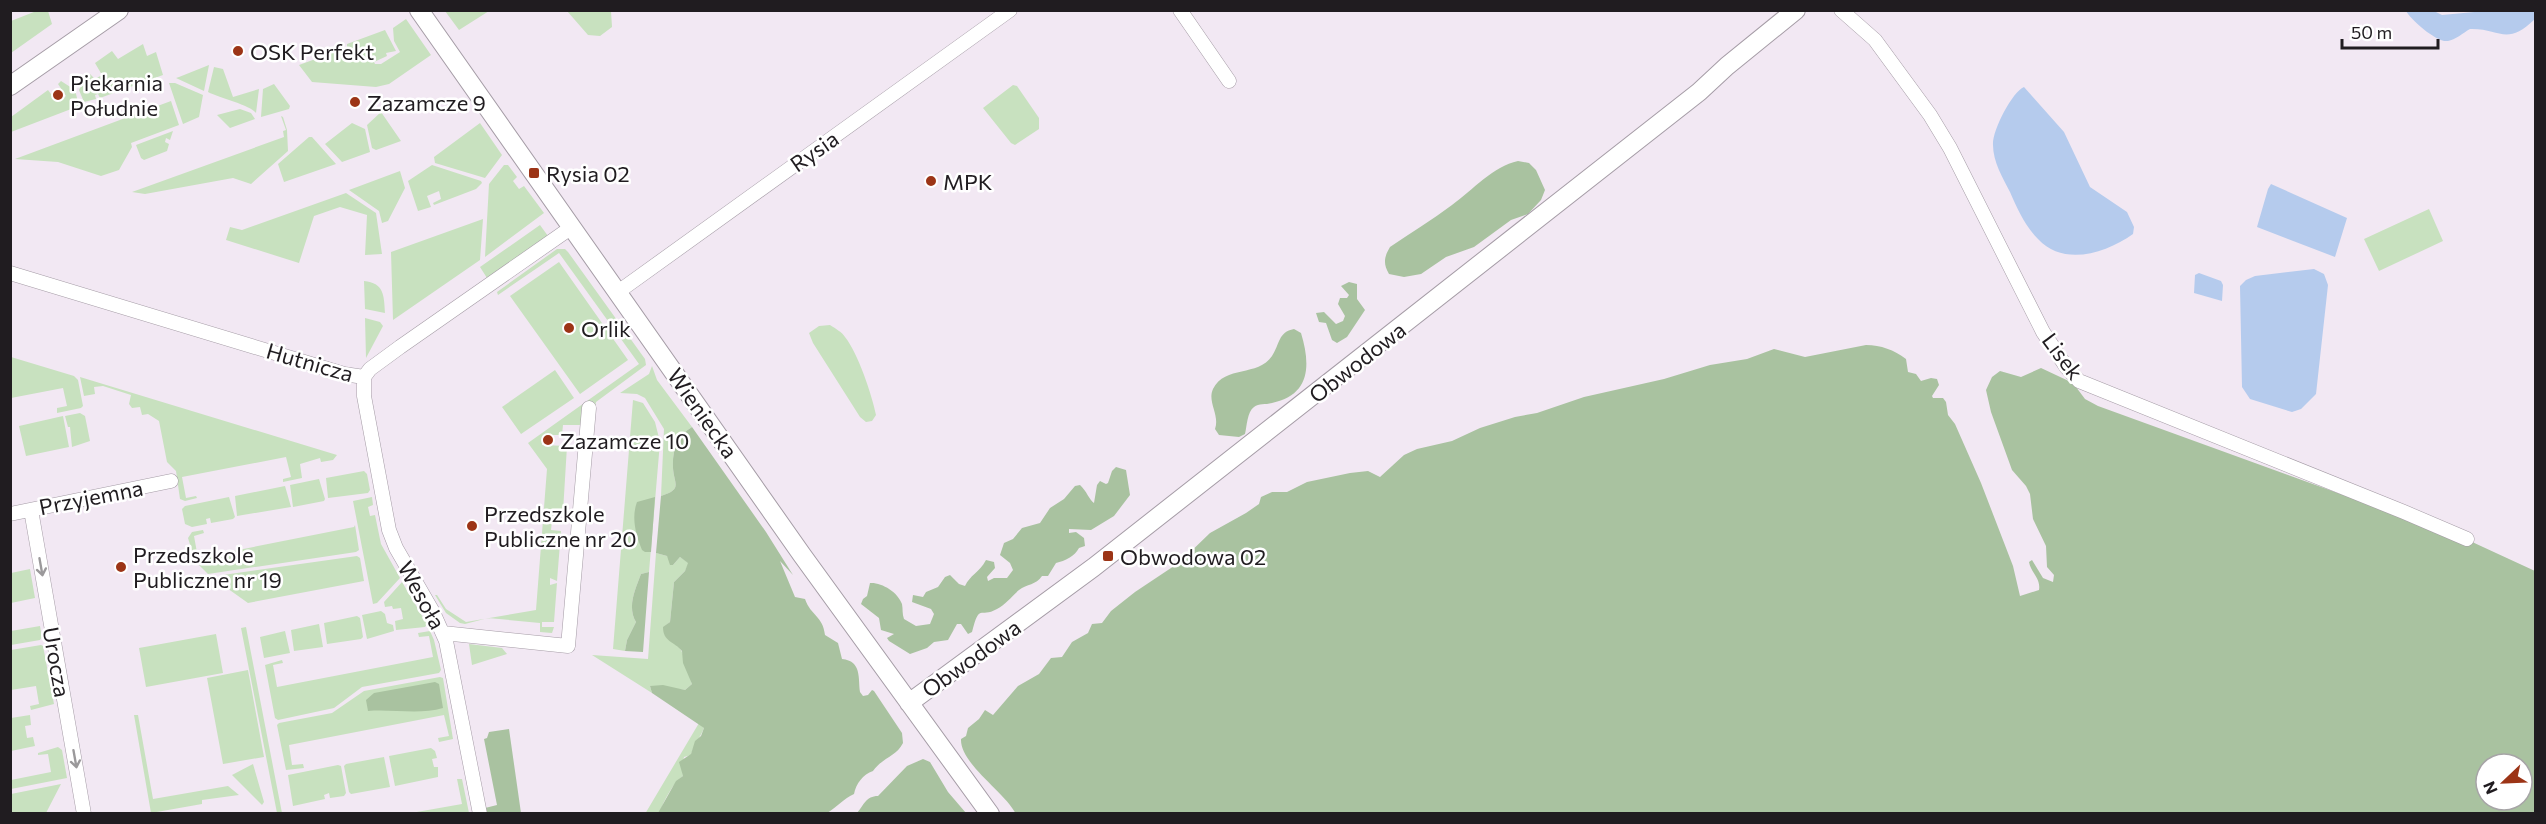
<svg xmlns="http://www.w3.org/2000/svg" width="2546" height="824" font-family="Commissioner,sans-serif">
<style>
.green{fill:#c8e1bf}
.forest{fill:#a9c2a0;fill-rule:evenodd}
.water{fill:#b5cbed}
.lines{fill:none;stroke-linecap:round;stroke-linejoin:round}
.minor-casing{stroke:#a59ca6;stroke-width:15}
.tertiary-casing{stroke:#a59ca6;stroke-width:20}
.minor{stroke:#fff;stroke-width:14}
.tertiary{stroke:#fff;stroke-width:18}
.oneway{stroke:#9b999b}
.poi-dot{fill:#9c3416;stroke:#fff;stroke-width:2}
.labels{text-anchor:middle;dominant-baseline:central;stroke-width:5;stroke-linejoin:round;paint-order:stroke}
.poi-label{font-size:22px;fill:#201c20;stroke:#fff;text-anchor:start}
.street-label{font-size:22px;fill:#201c20;stroke:#fff}
</style>
<rect width="100%" height="100%" fill="#f2e8f3"/>
<path class="green" d="M39,10L48,11L52,24L11,53V21Z
M445,11H489L459,30Z
M567,11H611L612,27L600,36L588,35Z
M406,19L431,55L389,84L376,87L312,82L299,65L340,50L343,55L347,53V44L385,30L396,51L386,53L387,56L374,62L375,64H381L400,52L394,41L393,28Z
M143,44L147,56L156,52L163,75L100,98L98,94L95,95L96,99L84,102L79,90L86,76L90,74L95,79L102,75L95,63L112,51L118,59Z
M209,65L204,91L176,78L179,77Z
M214,67L223,69L233,97L259,89L256,113C250,105 220,98 208,92Z
M61,81L75,90L79,106L11,132V117L48,90L57,102L66,96L58,84Z
M169,83H175L203,95L199,117L183,124Z
M274,84L290,106L289,109L261,117L263,89Z
M1013,85L1017,86L1039,118V129L1015,145L1011,143L983,108Z
M171,101L179,125L131,143L132,147L119,170L101,176L58,162L15,159Z
M240,109L251,113L255,119L230,128L217,115Z
M381,112L401,141L376,150L372,148L367,125Z
M281,116L283,117L287,130L288,151L251,184L233,178L145,194L132,192L284,137L283,131L286,130Z
M352,123L365,129L370,152L342,162L325,144Z
M480,123L502,155L485,178L435,163L434,157Z
M173,131L170,140L166,138L165,142L169,144L167,151L144,160L141,158L136,145Z
M309,137H312L336,164L284,182L278,164Z
M432,165L481,181L482,183L476,189L434,205L433,203L441,199L439,191L427,196L431,207L418,211L408,181Z
M504,165H508L517,177L513,181L519,189L524,186L544,213L485,257L489,184Z
M400,171L405,188L388,221L382,223L379,211L349,190Z
M346,193L376,213L382,254L365,255L367,215L340,207L314,216L299,263L226,240L230,227L242,230Z
M2429,209L2443,241L2379,271L2364,239Z
M483,219L480,260L393,320L391,252Z
M540,225L548,236L487,278L480,267Z
M557,249H565L568,252L645,359L646,365L596,402L595,408L582,425H563L562,435H543L542,445L567,446L563,512L553,511L551,530L561,531L557,581L550,578V585L557,583L554,622H542V627H554L552,633L540,632V623L488,618L465,624L460,623L446,613L435,595H437L446,609L466,622L536,610L547,469L528,443L639,364L559,253L498,295L497,292Z
M559,262L628,360L580,394L510,296Z
M364,281C384,283 384,295 385,313L365,309Z
M365,318L380,322L383,326L366,358Z
M830,325C836,329 842,332 845,337C858,353 872,395 876,415L872,421L866,422L860,417L813,343L809,333L819,326Z
M11,357L74,376L78,380L83,406L81,408L57,413V408L67,406L63,388L11,398Z
M652,366L657,380L692,427C677,436 672,451 673,468C674,484 683,489 661,496L664,429L645,398L637,394L620,393L649,374Z
M555,370L574,398L521,434L502,407Z
M80,377L337,455L333,460L321,462L320,458L300,464L302,478L283,482V479L291,477L286,457L182,477L186,498L196,496L197,498L185,501L180,499L176,471L167,462L159,421L148,414L142,415L140,407L132,408L129,404L131,395L103,386L94,387L95,394L84,396Z
M633,400L643,403L655,422L660,442L649,572L641,574C635,590 627,607 636,622L627,640L625,651L613,649Z
M80,413L85,416L90,441L72,447L70,427H68L65,416Z
M63,416L69,447L26,456L19,426Z
M364,471L367,474L370,490L368,493L328,498L326,478Z
M319,479L325,499L324,501L293,507L290,485Z
M285,486L291,507L237,516L235,496Z
M229,497L235,517L233,519L211,523L210,518L206,519L207,524L192,527L185,524L182,509L185,506Z
M372,497L373,505L368,507L370,516L375,515L381,544L400,578L377,603L373,604L353,501Z
M355,525L359,550L356,552L208,574L195,561L188,538L192,532L203,530L204,533L194,536L198,558L354,527Z
M656,553L667,556L673,565L680,557L689,563L685,571L674,582L670,622L664,627C663,642 674,639 681,650C686,659 689,674 692,684L685,690L650,686L652,693L592,655L648,659Z
M357,556L360,558L364,581L248,603L217,581L223,575Z
M30,569L35,598L11,603V573Z
M402,582L427,624L425,627L396,630L395,621L403,619L401,608L393,609L392,606L385,607L384,602Z
M381,611L385,614L387,623L393,625L394,631L367,639L362,615Z
M357,616L360,618L363,637L361,639L327,644L324,623Z
M319,624L323,647L294,651L291,630Z
M40,626L42,637L40,640L11,645V631Z
M246,627L282,813H277L241,628Z
M285,631L290,653L264,658L260,637Z
M430,631L434,640L441,670L439,673L362,687L334,708L278,720L275,718L265,665L282,660L283,663L273,665L277,687L433,657L429,636L419,637L418,633Z
M216,634L223,673L146,687L139,648Z
M469,644L502,648L507,654L472,665Z
M41,645L43,646L54,704L31,710L30,706L39,704L36,686L11,690V650Z
M248,670L264,757L223,764L207,678Z
M440,677L443,678L453,739L439,742L438,738L449,736L444,715L289,745L292,765L303,764L304,768L286,770L277,725L279,723L332,713L364,691Z
M30,715L31,725L25,726L27,738L33,737L35,746L11,751V718Z
M134,715H138L153,799L228,786L239,795L202,800V804L151,813Z
M699,723L704,728C700,738 694,744 691,755L684,757L682,766L683,776C673,783 664,800 660,812L645,814Z
M58,747L62,750L67,778L11,789V780L51,772L48,754L38,755V753Z
M431,748L435,751L437,758L432,759L434,767H438V777L395,786L389,756Z
M384,757L390,787L351,794L349,792L344,766L346,764Z
M253,764L264,802L262,805L232,775Z
M338,765L341,766L346,793L344,796L330,798L329,793L324,795L325,799L293,806L288,775Z
M457,779H462L469,813H411L462,804Z
M61,784L46,813H11V794Z"/>
<path class="forest" d="M1518,161L1529,163L1536,170L1545,190L1541,200L1528,214L1511,220L1474,247L1446,257L1421,274L1404,277L1389,274C1383,264 1384,257 1390,247C1410,233 1432,220 1452,205C1473,190 1493,166 1518,161Z
M1349,282L1357,284V299L1365,310L1347,337L1337,343L1332,340L1326,323L1319,322L1316,313L1324,312L1336,324L1343,321L1345,316L1338,304L1340,298H1347L1349,295L1341,286Z
M1294,329L1301,333C1311,366 1310,395 1272,403C1265,405 1259,403 1254,407C1247,412 1247,426 1245,434L1239,437L1219,435L1215,429C1220,415 1207,402 1213,389C1225,365 1258,377 1272,356C1280,344 1278,332 1294,329Z
M1866,345C1881,345 1894,350 1906,359L1908,372L1916,374L1921,381L1931,378L1937,379L1939,385L1932,396L1933,398H1943L1946,402L1948,415L1955,424L1981,483L2013,566L2020,596L2039,590C2041,578 2031,573 2029,562L2032,560L2043,578L2053,582L2054,575L2047,567L2046,546L2033,519L2030,494L2026,486L2012,470L1991,412L1986,390L1992,377L2000,371L2021,377L2041,368L2073,383L2085,399L2098,406L2470,541L2535,571V813L1016,814C1004,791 960,764 961,739L966,736L968,728L979,719L985,710L993,715L1018,686L1039,674L1051,658L1062,657L1072,642L1088,633L1092,624L1102,623L1111,611L1135,592L1180,562L1210,533L1246,513L1259,504L1261,497L1272,492H1287L1307,482L1350,473L1368,471L1380,477L1404,455L1417,449L1452,441L1480,428L1515,417L1537,413L1584,397L1664,379L1710,365L1747,359L1774,349L1805,357ZM2486,764H2522V800H2486Z
M692,427L766,532L793,575L780,561L795,597L805,599C811,616 823,616 825,635L838,643L842,659C862,661 858,678 860,692L863,696L868,695L872,690L874,691L902,733L903,743C896,757 883,757 873,771C863,774 856,784 854,794C843,799 837,807 827,813H658L676,781L683,776L679,762L691,754L695,741L701,736L704,728L652,693L650,686L663,685L685,690L692,684L683,663L682,651C674,641 663,642 663,627L670,622L674,582L685,571L688,563L680,557L673,565H670L667,556L656,553L661,496C683,489 674,484 673,468C672,451 677,436 692,427Z
M1116,467L1126,470L1130,495L1114,516L1091,530L1069,529V533L1076,532L1084,538L1085,546L1079,548C1075,556 1065,561 1056,563L1048,576H1042C1036,585 1027,584 1019,590C1011,597 1006,604 997,609C979,619 980,602 972,632L968,634L961,624H957L948,640L934,642L927,648L910,654L889,641L887,638L894,634L881,630L879,618L861,604L863,599L867,596L870,583C881,582 898,592 902,604C903,609 902,614 904,619L916,626L930,624L934,614L931,609L912,602L913,595L923,597L926,592L938,587L945,577L950,575L959,584L965,586C970,575 979,573 986,560L994,562L995,568L987,577L988,581L994,578H1007L1013,570L1010,563L1000,555L1004,543L1013,539L1022,528L1040,523L1050,508L1064,499L1075,486L1080,485C1086,490 1090,501 1094,503L1097,485L1100,481L1106,484L1108,483L1112,471Z
M655,497L651,552H645L642,550C636,535 631,518 637,502Z
M649,572L643,652L625,651L627,640L636,622C627,607 635,590 641,574Z
M435,682L439,684L443,708C420,715 392,709 368,711L366,700L374,693Z
M509,729L521,813H486L485,808L497,805L484,739L487,738L489,732Z
M923,759L930,762L948,792L966,813H857C864,805 866,796 878,796L907,766Z"/>
<path class="water" d="M2485,11H2535V19C2506,47 2500,28 2470,29C2463,33 2455,40 2448,41C2437,43 2411,20 2406,11H2434L2442,15Z
M2024,87L2064,132L2090,187L2127,212L2134,227L2133,234C2106,253 2064,267 2038,239C2025,226 2017,208 2010,192C2003,178 1993,162 1993,145C1992,131 2012,92 2024,87Z
M2271,184L2347,218L2335,257L2257,227L2268,189Z
M2314,269L2324,274L2328,285L2316,394L2301,409L2292,412L2250,399L2242,387L2240,286L2246,280L2255,276Z
M2199,273L2221,281L2223,285L2222,301L2194,293L2195,275Z"/>
<g class="lines">
<defs>
<path id="minor" d="M1180,10L1229,81
M1841,10L1875,40L1930,115L1950,148L2043,332L2067,368L2079,381L2404,512L2467,539
M10,273L344,374L364,377L370,369L400,347L572,227
M618,292L1010,10
M364,377V396L389,530L396,548L433,612L446,641L480,814
M31,510L84,814
M10,514L171,481
M443,633L568,646L589,408"/>
<path id="tertiary" d="M419,10L802,555L990,814
M10,86L119,10
M909,703L1094,567L1699,92L1727,66L1796,10"/>
</defs>
<use href="#minor" class="minor-casing"/>
<use href="#tertiary" class="tertiary-casing"/>
<use href="#minor" class="minor"/>
<use href="#tertiary" class="tertiary"/>
</g>
<defs><path id="oneway-shaft" d="M-6 0H5M1.5-3L5.5 0L1.5 3" fill="none" stroke-width="1.6" stroke-linecap="round" stroke-linejoin="round" transform="scale(1.5)"/></defs>
<g class="oneway">
<use href="#oneway-shaft" transform="translate(41 567) rotate(80)"/>
<use href="#oneway-shaft" transform="translate(75 759) rotate(80)"/>
</g>
<g class="poi-dot">
<circle cx="238" cy="51" r="6"/>
<circle cx="58" cy="95" r="6"/>
<circle cx="355" cy="102" r="6"/>
<rect x="528" y="167" width="12" height="12" rx="3"/>
<circle cx="931" cy="181" r="6"/>
<circle cx="569" cy="328" r="6"/>
<circle cx="548" cy="440" r="6"/>
<circle cx="472" cy="526" r="6"/>
<rect x="1102" y="550" width="12" height="12" rx="3"/>
<circle cx="121" cy="567" r="6"/>
</g>
<g class="labels">
<g class="poi-label">
<text x="250" y="51">OSK Perfekt</text>
<text x="70" y="82">Piekarnia<tspan x="70" dy="25">Południe</tspan></text>
<text x="367" y="102">Zazamcze 9</text>
<text x="546" y="173">Rysia 02</text>
<text x="943" y="181">MPK</text>
<text x="581" y="328">Orlik</text>
<text x="560" y="440">Zazamcze 10</text>
<text x="484" y="513">Przedszkole<tspan x="484" dy="25">Publiczne nr 20</tspan></text>
<text x="133" y="554">Przedszkole<tspan x="133" dy="25">Publiczne nr 19</tspan></text>
<text x="1120" y="556">Obwodowa 02</text>
</g>
<g class="street-label">
<text transform="translate(814 151) rotate(-35)">Rysia</text>
<text transform="translate(2063 356) rotate(53)">Lisek</text>
<text transform="translate(310 362) rotate(16)">Hutnicza</text>
<text transform="translate(1357 362) rotate(-38)">Obwodowa</text>
<text transform="translate(703 413) rotate(55)">Wieniecka</text>
<text transform="translate(91 497) rotate(-11)">Przyjemna</text>
<text transform="translate(422 595) rotate(61)">Wesoła</text>
<text transform="translate(971 658) rotate(-36)">Obwodowa</text>
<text transform="translate(57 662) rotate(80)">Urocza</text>
</g>
</g>
<rect width="2546" height="824" fill="none" stroke="#201c20" stroke-width="24"/>
<g transform="translate(2504 782) rotate(247)"><circle r="28" fill="#ffffff" stroke="#a6a4a6" stroke-width="1.5"/>
<path d="M0-4.5L10 22L0 15L-10 22Z" fill="#9c3416"/>
<text y="-9" font-size="16" font-weight="bold" text-anchor="middle" fill="#201c20">N</text>
</g>
<path d="M2342 39v9h96v-9" fill="none" stroke="#201c20" stroke-width="3"/>
<text x="2351" y="39" font-size="18" fill="#201c20" stroke="#ffffff" stroke-width="4.5" paint-order="stroke">50 m</text>
</svg>
